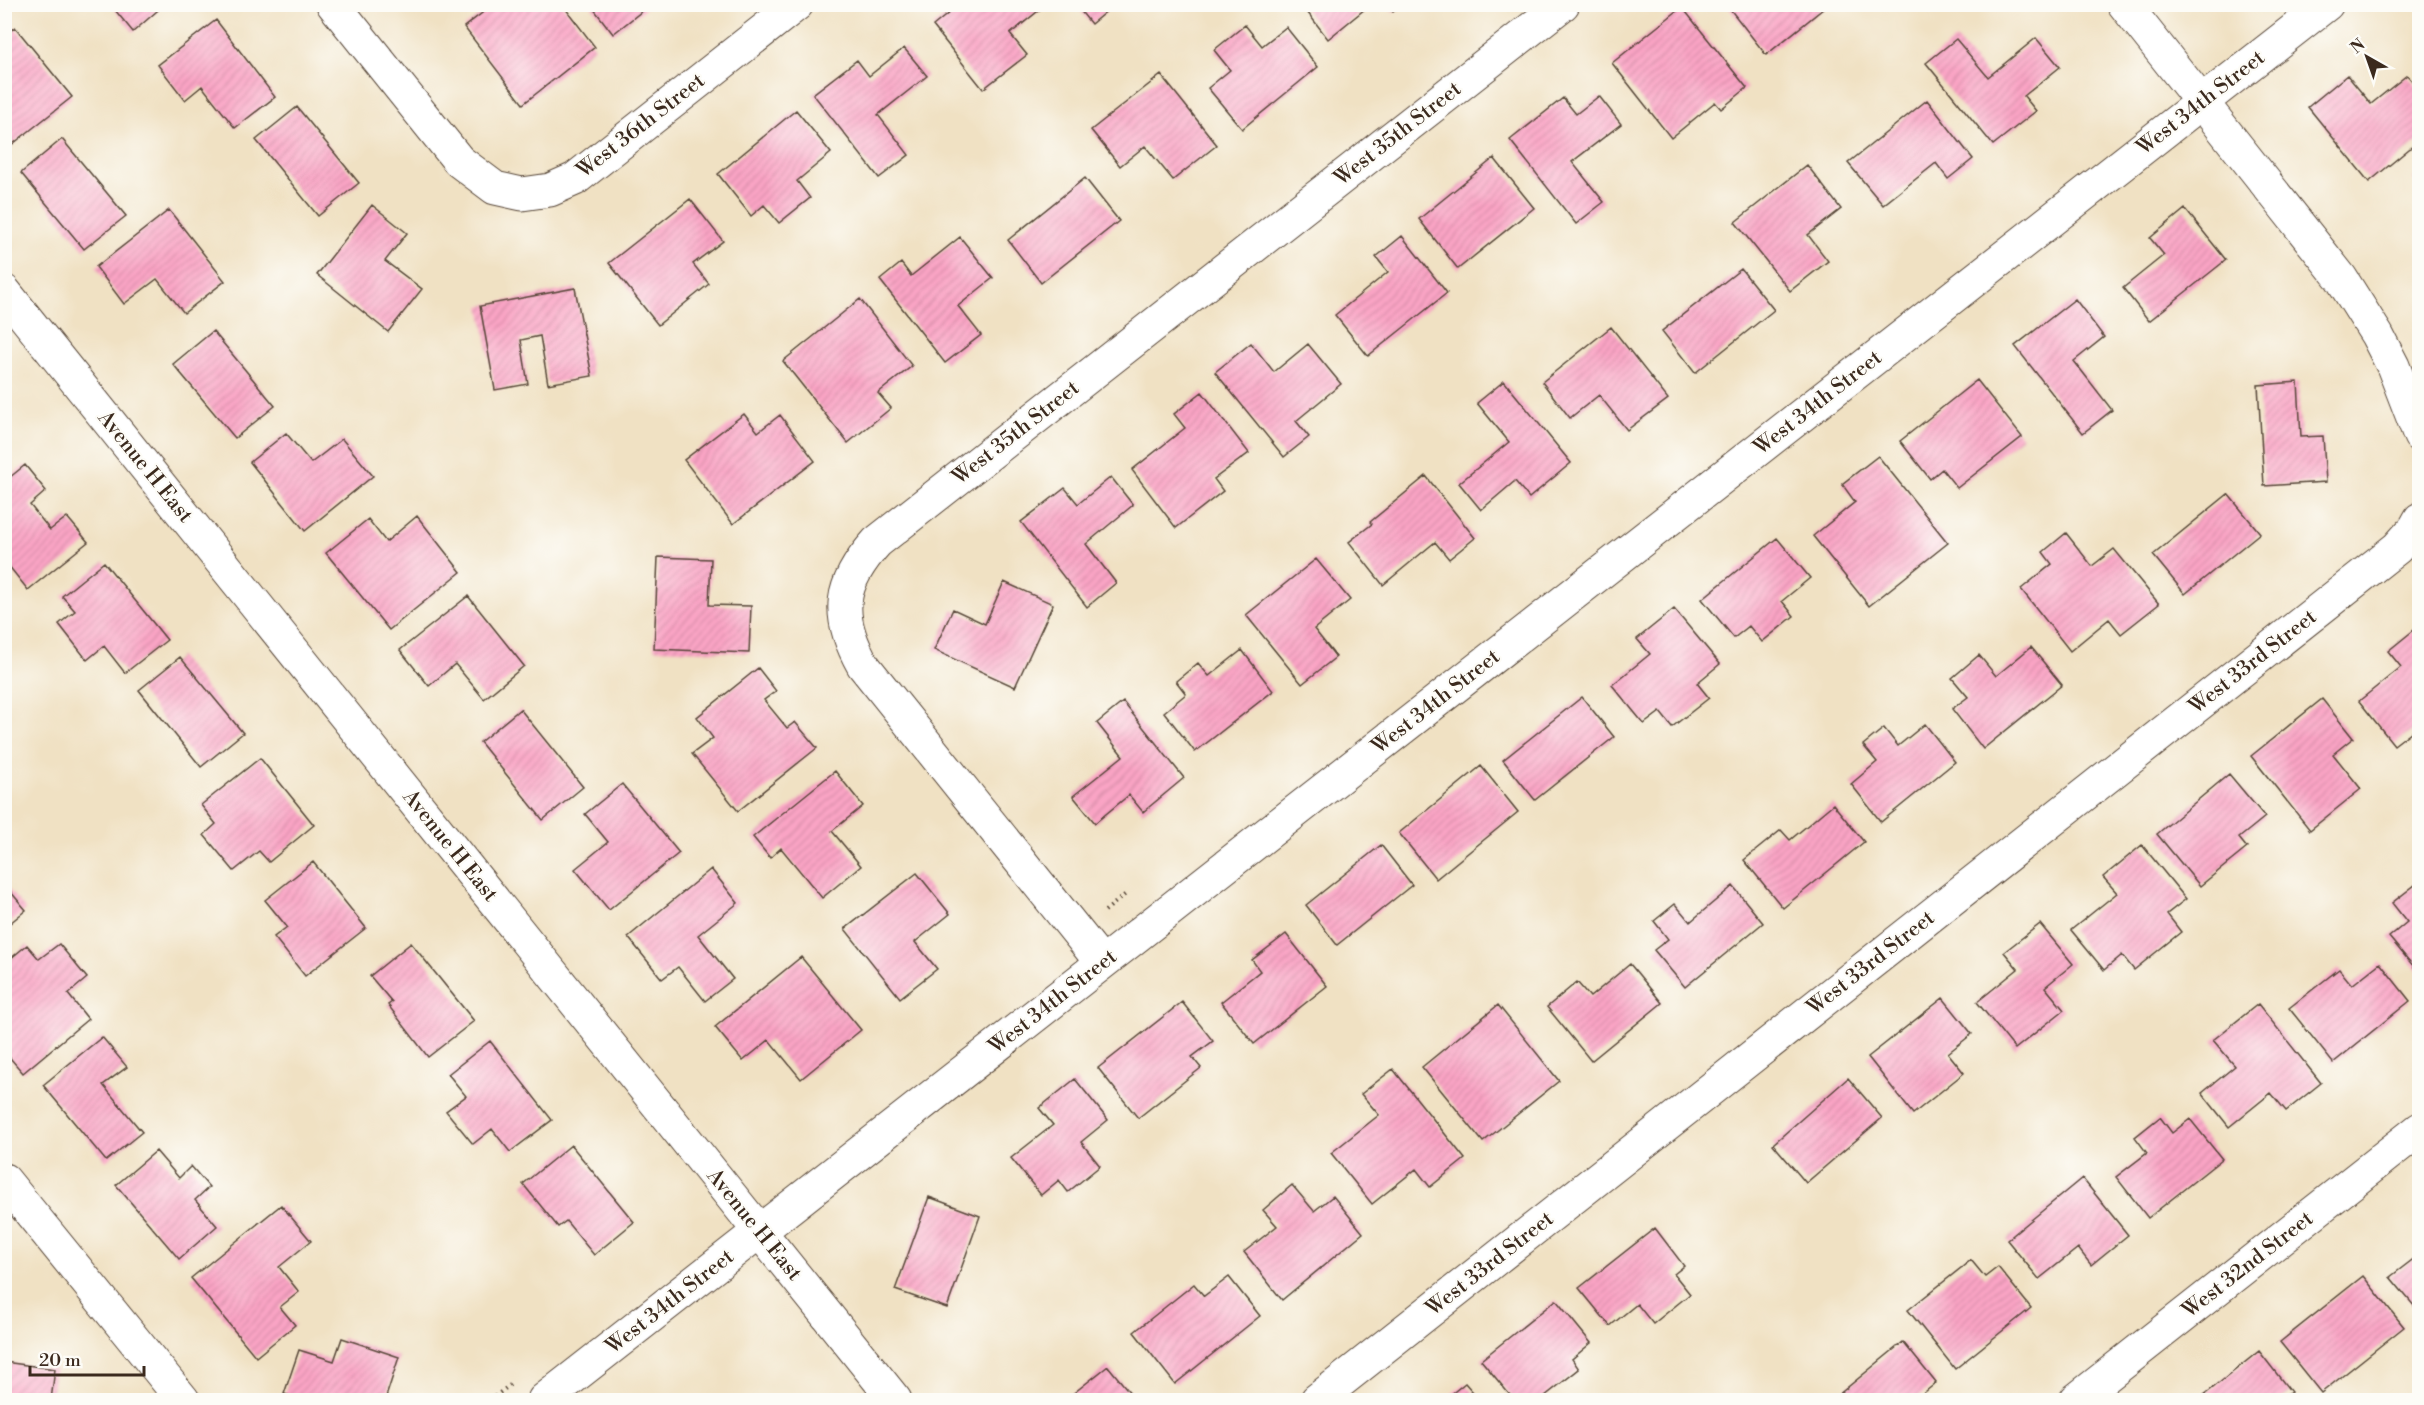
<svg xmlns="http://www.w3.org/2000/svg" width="2424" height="1405" font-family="'Libre Bodoni',serif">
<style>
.building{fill:url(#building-hatch)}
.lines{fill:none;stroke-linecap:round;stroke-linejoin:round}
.minor-casing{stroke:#564537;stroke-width:35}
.path{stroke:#564537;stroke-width:4;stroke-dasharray:1.5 4.5;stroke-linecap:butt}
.minor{stroke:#fff;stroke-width:33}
.labels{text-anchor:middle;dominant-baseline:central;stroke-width:4.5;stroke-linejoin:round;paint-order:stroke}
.street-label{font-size:21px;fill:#3b2a1e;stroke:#fdfcf7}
</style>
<defs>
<pattern id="building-hatch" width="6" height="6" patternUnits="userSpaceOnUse" patternTransform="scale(1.5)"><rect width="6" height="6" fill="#faa4c5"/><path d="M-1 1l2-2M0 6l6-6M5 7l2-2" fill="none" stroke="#d78da9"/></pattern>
</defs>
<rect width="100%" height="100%" fill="#fdfcf7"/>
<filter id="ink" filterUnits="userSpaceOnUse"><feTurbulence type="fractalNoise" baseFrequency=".0167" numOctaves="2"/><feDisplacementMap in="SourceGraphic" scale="12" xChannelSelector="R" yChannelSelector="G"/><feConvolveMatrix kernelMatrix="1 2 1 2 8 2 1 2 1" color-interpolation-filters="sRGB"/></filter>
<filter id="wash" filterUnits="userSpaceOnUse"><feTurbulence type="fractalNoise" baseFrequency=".008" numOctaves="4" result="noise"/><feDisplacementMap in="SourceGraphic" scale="24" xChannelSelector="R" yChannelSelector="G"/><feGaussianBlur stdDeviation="1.35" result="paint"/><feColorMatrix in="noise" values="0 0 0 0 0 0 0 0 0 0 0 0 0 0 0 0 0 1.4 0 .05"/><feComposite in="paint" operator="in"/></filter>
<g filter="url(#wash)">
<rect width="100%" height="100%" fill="#f0e1c3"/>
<g id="blocks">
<path class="building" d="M110,4H165L133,32Z
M494,4H562L595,47L523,104L464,27Z
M590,4H651L613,34Z
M960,4H1041L1043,7L1010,34L1027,55L983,89L933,26Z
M1075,4H1115L1091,24Z
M1301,4H1371L1328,39Z
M1387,4H1403L1393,12Z
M1726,4H1829L1766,55Z
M1682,7L1747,88L1721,109L1715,102L1671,138L1612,63Z
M216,20L275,97L235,128L202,86L185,100L158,65Z
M1245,25L1262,46L1286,27L1318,67L1242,129L1208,88L1230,70L1214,50Z
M15,27L72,97L4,151V36Z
M2036,38L2060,67L2024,96L2036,111L1993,145L1926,63L1956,39L1988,77Z
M904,48L927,76L878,115L909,155L879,178L813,94L857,60L869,76Z
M1161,75L1217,145L1173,180L1145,146L1120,166L1091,130Z
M2347,75L2371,104L2407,75L2420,90V140L2369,182L2308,107Z
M1599,96L1621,124L1572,162L1604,202L1576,224L1510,140L1563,98L1576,114Z
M1927,100L1973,159L1948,179L1936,163L1883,205L1848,163Z
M297,107L359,183L318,216L256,140Z
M796,110L831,153L797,181L810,198L779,223L764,205L751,216L718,174Z
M62,139L126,216L84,249L21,173Z
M1494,158L1534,208L1458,269L1419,219Z
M1807,165L1841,209L1808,235L1828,261L1790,291L1735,222Z
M2420,174V187L2413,179Z
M1085,178L1119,221L1041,283L1008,240Z
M690,199L723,241L693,264L709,284L658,325L609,263Z
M372,205L407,233L385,261L422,289L388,332L317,275Z
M2185,209L2226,260L2149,321L2123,288L2164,255L2150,238Z
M169,210L225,281L184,313L157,279L124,304L96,267Z
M1402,236L1447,293L1368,356L1335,315L1388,272L1376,257Z
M960,237L993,278L958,306L981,335L945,363L880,280L901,263L911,276Z
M1741,269L1774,310L1695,373L1662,331Z
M575,288L592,376L548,384L540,336L521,340L528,384L495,390L480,306Z
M860,299L912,366L878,393L891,408L848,443L783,361Z
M2075,299L2104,337L2074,361L2112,410L2083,433L2015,346Z
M1611,327L1668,399L1627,430L1599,395L1570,418L1542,382Z
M213,331L275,406L235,438L173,364Z
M1251,343L1274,372L1308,344L1341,384L1296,421L1309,437L1284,457L1215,372Z
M1977,380L2022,437L1957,488L1942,469L1930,479L1900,441Z
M1504,381L1571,463L1529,498L1515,481L1481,510L1459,483L1509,442L1477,403Z
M2298,382L2301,437L2323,436L2326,482L2264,486L2258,385Z
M1202,392L1249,453L1214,479L1223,491L1176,528L1132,470L1185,428L1174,414Z
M744,414L758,432L780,415L815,461L733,524L684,460Z
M286,433L311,463L342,439L373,476L305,531L250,462Z
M4,437L10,445L4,449Z
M1878,456L1948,543L1869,606L1813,536L1855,502L1842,484Z
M25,465L46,491L30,505L50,530L67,517L88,542L28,590L4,560V482Z
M1426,476L1475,538L1449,559L1435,542L1383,585L1349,542L1372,524L1370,522Z
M1111,477L1133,505L1086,544L1116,583L1087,607L1021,522L1065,488L1078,504Z
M2228,494L2260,533L2185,594L2153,555Z
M417,516L461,572L389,630L326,553L368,519L386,542Z
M2066,533L2092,566L2114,549L2159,604L2121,634L2109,619L2070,651L2021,589L2052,564L2043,552Z
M1777,538L1810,578L1782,601L1794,616L1762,642L1749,626L1734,638L1702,599Z
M658,557L711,559L709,605L751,606L749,653L654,649Z
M1316,559L1350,600L1314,629L1336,657L1302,684L1246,615Z
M104,562L167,640L125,673L104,646L87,660L59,624L75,611L62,596Z
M1004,582L1053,604L1015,687L934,650L953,609L985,624Z
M468,596L524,666L484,699L455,664L429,686L400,650Z
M1674,609L1720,664L1697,683L1709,698L1672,727L1660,712L1644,724L1612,685L1650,654L1637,639Z
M2420,625V725L2394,745L2359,701L2401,667L2388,651Z
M2031,647L2062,685L1983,749L1952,709L1968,697L1952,678L1979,655L1996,676Z
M1242,650L1273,691L1195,752L1164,712L1186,694L1176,681L1198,663L1209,676Z
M180,657L243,733L201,767L139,690Z
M758,668L776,691L764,700L787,728L795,722L817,748L738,811L692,754L713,738L697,717Z
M1582,697L1614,737L1535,800L1503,760Z
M2322,699L2353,738L2333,754L2361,789L2310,830L2251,756Z
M1123,702L1184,778L1143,812L1129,795L1095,823L1073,796L1123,756L1097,723Z
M520,709L583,787L543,820L480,742Z
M1925,724L1955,762L1881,822L1851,784L1877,762L1863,745L1884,728L1898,746Z
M260,758L314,825L269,862L259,851L234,871L204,835L216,824L201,805Z
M1481,766L1518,812L1436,879L1399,833Z
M835,771L863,806L832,831L861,866L822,898L781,848L770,858L753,837Z
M2229,774L2265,817L2239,838L2247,848L2200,886L2157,834Z
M622,784L679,853L609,910L575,869L608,842L585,814Z
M1833,804L1864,842L1783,908L1744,860L1781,830L1790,840Z
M1381,845L1412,885L1337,945L1306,905Z
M2142,845L2186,899L2167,914L2181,932L2134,970L2122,955L2104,970L2071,930L2117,893L2103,877Z
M313,862L366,928L305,976L274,937L287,927L265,900Z
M711,869L738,903L698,935L733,979L705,1001L678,967L662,979L628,937Z
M917,873L950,914L915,942L937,969L900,998L845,929Z
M2420,881V974L2389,937L2407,922L2392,903Z
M4,884L26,910L4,928Z
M1733,886L1763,923L1685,987L1654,950L1668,939L1654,921L1675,904L1690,922Z
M2040,924L2073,964L2045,987L2064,1010L2015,1049L1977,1002L2018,969L2004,952Z
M1286,934L1327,986L1254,1044L1221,1002L1260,971L1252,960Z
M411,943L474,1021L428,1057L388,1005L392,1002L370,976Z
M59,944L87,978L68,994L88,1019L23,1073L4,1051V964L27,945L39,959Z
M801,957L861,1030L801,1079L769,1040L743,1061L715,1027Z
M2380,963L2410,1001L2333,1063L2289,1008L2339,969L2352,985Z
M1630,964L1662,1003L1591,1061L1547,1007L1577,982L1590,997Z
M1943,998L1972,1034L1948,1053L1964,1073L1913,1114L1868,1057Z
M1182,1002L1213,1041L1192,1057L1201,1068L1138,1118L1098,1068Z
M2258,1004L2321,1083L2286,1111L2271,1093L2229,1127L2202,1093L2235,1066L2213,1040Z
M1498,1005L1559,1081L1483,1142L1422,1067Z
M102,1037L127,1067L103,1085L142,1132L106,1161L43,1085Z
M490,1041L552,1120L510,1152L492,1129L473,1144L446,1111L466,1096L448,1074Z
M1393,1069L1465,1159L1430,1187L1416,1169L1372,1204L1331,1153L1379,1115L1361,1094Z
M1848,1078L1882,1118L1806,1183L1773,1144Z
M1075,1079L1108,1120L1081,1142L1100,1166L1068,1192L1059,1180L1041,1195L1011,1158L1053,1125L1039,1108Z
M2160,1117L2172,1133L2190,1119L2222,1159L2148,1218L2116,1177L2147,1153L2135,1137Z
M571,1145L634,1222L594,1255L566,1221L558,1227L523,1184Z
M156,1151L179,1178L191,1166L209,1187L195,1200L217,1226L179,1259L116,1185Z
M2082,1178L2128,1235L2091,1265L2078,1248L2039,1279L2007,1240Z
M1292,1185L1314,1211L1333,1196L1363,1233L1282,1300L1244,1252L1277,1226L1263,1210Z
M929,1197L980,1216L947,1308L895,1290Z
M281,1205L311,1241L279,1267L299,1292L280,1307L295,1325L256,1357L191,1278Z
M1655,1228L1684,1266L1674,1274L1690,1294L1653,1324L1637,1304L1610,1326L1579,1288Z
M2420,1254V1313L2390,1277Z
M1971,1260L1985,1277L1998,1267L2031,1308L1955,1369L1908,1310Z
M2363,1276L2404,1327L2321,1393L2280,1342Z
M1229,1277L1260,1316L1175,1384L1134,1332L1194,1284L1204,1296Z
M1556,1300L1591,1343L1572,1359L1579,1369L1540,1400H1514L1481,1360Z
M342,1338L399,1357L385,1400H304L284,1394L299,1350L334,1361Z
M1903,1342L1936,1383L1915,1400H1832Z
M2259,1351L2291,1392L2280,1400H2198Z
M4,1362L55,1369L51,1400H4Z
M1108,1366L1136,1400H1065Z
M1465,1383L1480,1400H1444Z"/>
</g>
</g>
<g filter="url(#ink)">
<use href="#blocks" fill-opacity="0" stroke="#564537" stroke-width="1.5"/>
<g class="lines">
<defs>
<path id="minor" d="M333,4L459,161L495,188L522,194L550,190L575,179L797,4
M2124,4L2341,278L2377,335L2393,366L2420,436
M4,291L895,1400
M1102,963L863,665C835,615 839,584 877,542L1563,4
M4,1180L183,1400
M544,1400L2327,4
M1317,1400L2397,548L2415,528L2420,519
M2076,1400L2420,1129"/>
</defs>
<use href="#minor" class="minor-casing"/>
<path class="path" d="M4,247L11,256
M1105,911L1127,893
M490,1400L510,1385"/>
<use href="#minor" class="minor"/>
</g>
</g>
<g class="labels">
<g class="street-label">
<text transform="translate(2201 103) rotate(-38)">West 34th Street</text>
<text transform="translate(641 126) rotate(-38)">West 36th Street</text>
<text transform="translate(1398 134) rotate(-38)">West 35th Street</text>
<text transform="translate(1818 403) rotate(-38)">West 34th Street</text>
<text transform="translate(1016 433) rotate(-38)">West 35th Street</text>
<text transform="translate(145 467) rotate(51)">Avenue H East</text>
<text transform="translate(2253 662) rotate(-38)">West 33rd Street</text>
<text transform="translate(1436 702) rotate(-38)">West 34th Street</text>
<text transform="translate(450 846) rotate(51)">Avenue H East</text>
<text transform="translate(1871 963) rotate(-38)">West 33rd Street</text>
<text transform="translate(1053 1002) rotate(-38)">West 34th Street</text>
<text transform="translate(754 1225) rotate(51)">Avenue H East</text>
<text transform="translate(1490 1264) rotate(-38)">West 33rd Street</text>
<text transform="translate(2248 1265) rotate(-38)">West 32nd Street</text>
<text transform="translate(670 1302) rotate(-38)">West 34th Street</text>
</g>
</g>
<rect width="2424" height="1405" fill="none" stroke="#fdfcf7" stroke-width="24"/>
<g transform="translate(2367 57) rotate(320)" stroke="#fdfcf7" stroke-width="4.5" paint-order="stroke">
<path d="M0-4.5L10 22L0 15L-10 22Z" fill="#3b2a1e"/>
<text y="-9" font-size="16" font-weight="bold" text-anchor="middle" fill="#3b2a1e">N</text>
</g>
<path d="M30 1366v9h114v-9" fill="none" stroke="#3b2a1e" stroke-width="3"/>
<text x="39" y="1366" font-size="18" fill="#3b2a1e" stroke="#fdfcf7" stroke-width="4.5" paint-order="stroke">20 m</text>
</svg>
